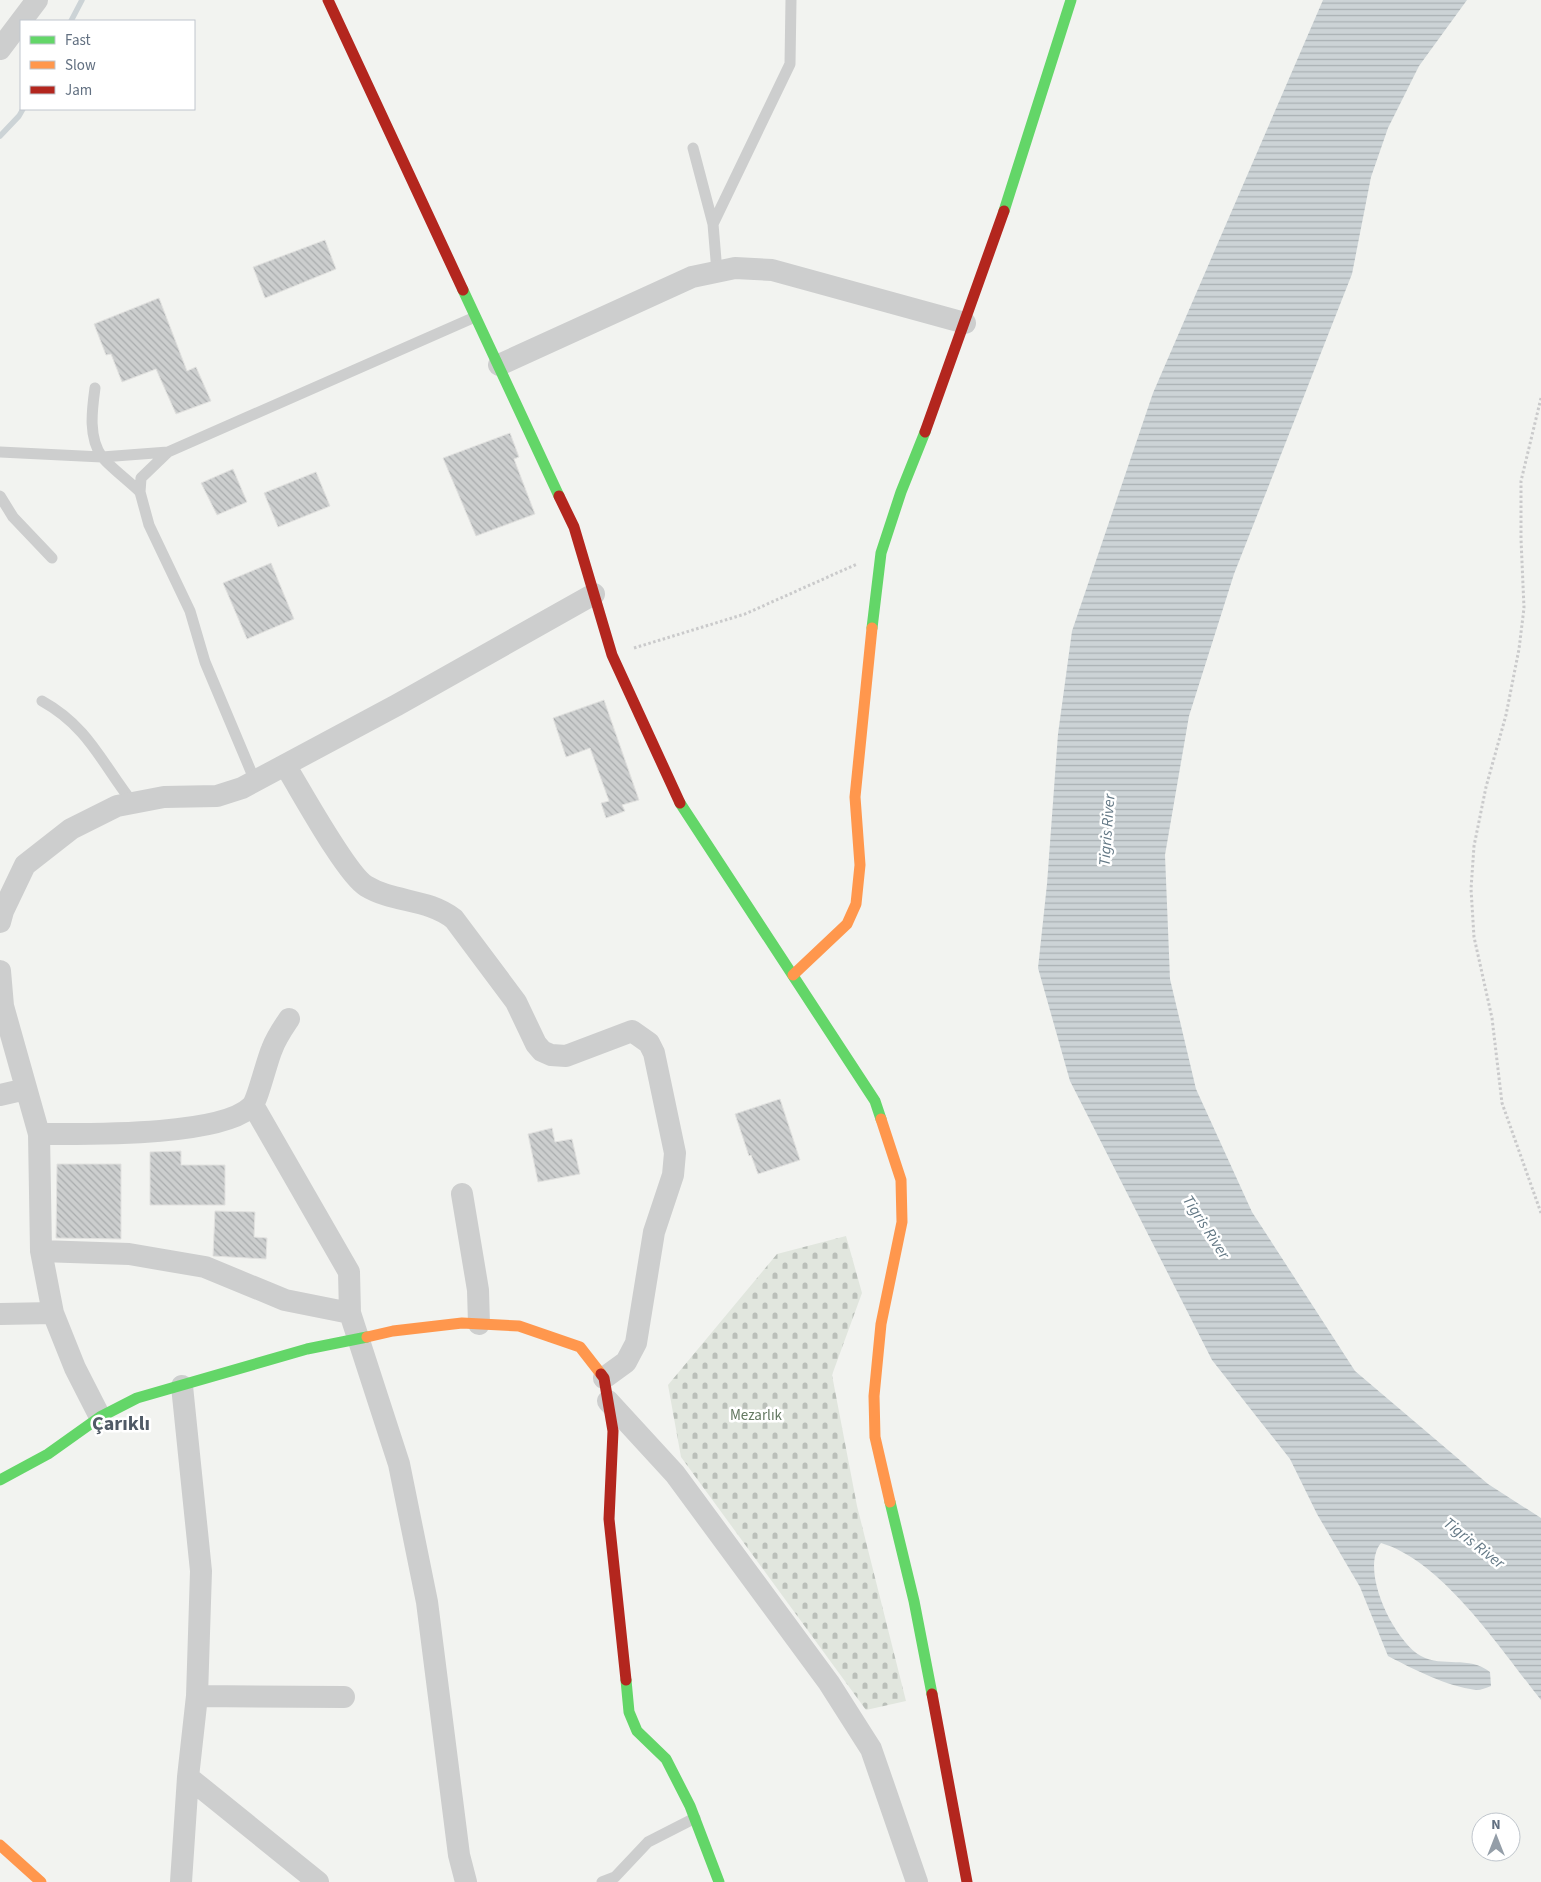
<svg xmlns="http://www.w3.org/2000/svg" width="1541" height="1882" font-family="'Source Sans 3',sans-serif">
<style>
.cemetery{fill:url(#cemetery-stones)}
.water{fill:url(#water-rules)}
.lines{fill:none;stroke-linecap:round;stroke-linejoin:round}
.stream{stroke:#ccd3d6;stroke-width:5.5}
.building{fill:url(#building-back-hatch);stroke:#e2e2e0}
.path{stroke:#cacacb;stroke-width:3;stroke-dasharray:2.5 2.5;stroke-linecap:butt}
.lane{stroke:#cdcece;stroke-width:11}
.street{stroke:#cdcece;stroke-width:22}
.fast{stroke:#63d668;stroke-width:11}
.slow{stroke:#ff974d;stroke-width:11}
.jam{stroke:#b3261e;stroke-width:11}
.labels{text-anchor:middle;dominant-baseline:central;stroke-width:5;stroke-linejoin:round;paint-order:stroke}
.park-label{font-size:15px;fill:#637861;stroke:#fff}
.water-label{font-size:16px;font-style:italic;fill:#637885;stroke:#fff}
.district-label{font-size:20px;font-weight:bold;fill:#505a66;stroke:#fff}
</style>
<defs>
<pattern id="cemetery-stones" width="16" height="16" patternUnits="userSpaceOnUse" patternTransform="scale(1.25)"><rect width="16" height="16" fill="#e1e6de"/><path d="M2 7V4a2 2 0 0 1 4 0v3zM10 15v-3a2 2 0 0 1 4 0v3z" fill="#babfb9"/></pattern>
<pattern id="water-rules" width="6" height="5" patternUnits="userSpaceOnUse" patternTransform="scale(1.25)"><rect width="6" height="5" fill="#ccd3d6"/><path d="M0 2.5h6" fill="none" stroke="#a9b0b3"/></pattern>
<pattern id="building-back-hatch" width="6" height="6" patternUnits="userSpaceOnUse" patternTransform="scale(1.25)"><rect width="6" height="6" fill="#cccece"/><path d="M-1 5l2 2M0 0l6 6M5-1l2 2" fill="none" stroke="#a9acad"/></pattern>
</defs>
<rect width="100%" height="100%" fill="#f2f3f0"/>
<path class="cemetery" d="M846,1236L862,1293L832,1375L857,1506L906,1701L866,1710L681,1457L668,1385L777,1254Z"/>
<path class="water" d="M1323,0H1467L1419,66L1388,128L1371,177L1352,274L1234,574L1189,716L1165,855L1170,979L1196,1089L1252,1212L1355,1371L1488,1484L1541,1518V1700C1501,1650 1443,1561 1381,1543C1359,1570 1394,1641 1421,1656C1443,1668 1469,1655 1490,1672L1491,1686C1486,1688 1481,1690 1476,1690C1446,1686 1415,1670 1388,1656L1360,1587L1317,1514L1290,1459L1212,1360L1070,1081L1038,968L1047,884L1058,734L1072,631L1153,393Z"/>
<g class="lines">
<path class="stream" d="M71,21L82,0
M0,136L19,116L23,109"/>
</g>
<path class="building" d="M325,240L336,269L265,298L253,267Z
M159,298L187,371L196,367L211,401L176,414L156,369L122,382L111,354L106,355L94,324Z
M510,433L519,457L514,459L535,514L476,536L443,458Z
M233,469L247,502L217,515L201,483Z
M316,472L330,506L278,527L264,493Z
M271,563L294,619L247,639L223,583Z
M604,700L639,800L622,805L625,811L606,818L601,803L609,801L590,748L566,757L553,718Z
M780,1099L800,1160L758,1174L751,1155L749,1156L735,1114Z
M552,1128L555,1142L572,1139L580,1174L538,1182L528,1134Z
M181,1151V1165H225V1205H150V1152Z
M57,1164H121V1239L56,1238Z
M215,1211L255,1212L254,1237L267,1238L266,1259L213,1256Z"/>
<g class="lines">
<path class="path" d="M1541,398L1521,481V539L1524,608L1519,649L1506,715L1486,787L1474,846L1471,889L1474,937L1492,1018L1502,1103L1541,1213
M634,648L745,614L857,564"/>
<path class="lane" d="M693,148L713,224L717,272
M713,224L790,64L791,0
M95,388C92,410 88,437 102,457C108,465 131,483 140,492
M0,452L102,457L168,452
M0,496L13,517L52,558
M42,701C89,727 102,764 133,803
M255,781L205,662L190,611L149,525L140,492L141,478L168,452L475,317
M602,1882L615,1877L648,1842L695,1818"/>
<path class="street" d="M0,49L37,0
M499,365L692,277L735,268L772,270L965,323
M285,765C300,789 346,874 366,886C394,903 427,898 454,919L516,1002L536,1044L542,1051L551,1055L566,1056L632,1031L649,1043L654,1053L675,1153L673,1175L654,1232L636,1343L626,1362L604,1378
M0,922L3,911L25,865L71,829L117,806L164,797L217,796L242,788L397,705L594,594
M0,971L3,1006L39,1134L41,1251L53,1313L75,1368L100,1417
M0,1095L26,1089
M253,1105L349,1272L350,1313
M39,1134C84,1134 221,1137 252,1106C258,1099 267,1060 272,1049C276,1038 283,1028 289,1019
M462,1194L478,1290L479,1324
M41,1251L129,1254L205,1267L285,1300L350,1313L399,1464L427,1602L459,1855L466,1882
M0,1314L53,1313
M608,1401L675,1474L829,1683L871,1749L917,1882
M197,1696L344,1697
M188,1777L318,1882
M181,1882L188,1777L197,1696L201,1571L182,1386"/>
<path class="fast" d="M1004,211L1071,0
M463,290L559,496
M872,628L881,553L901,492L925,432
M680,803L875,1101L881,1119
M0,1480L48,1454L100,1417L137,1398L307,1349L367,1337
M890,1502L914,1601L932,1694
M626,1680L629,1712L637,1731L666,1759L690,1806L719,1882"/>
<path class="slow" d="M793,975L847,924L856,904L860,865L855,797L872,628
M881,1119L901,1180L902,1222L881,1324L874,1396L875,1437L890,1502
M367,1337L393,1331L462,1323L519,1326L580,1347L601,1374
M0,1845L41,1882"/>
<path class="jam" d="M328,0L463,290
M925,432L1004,211
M559,496L574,527L612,655L680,803
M601,1374L604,1378L613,1431L609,1519L626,1680
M932,1694L967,1882"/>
</g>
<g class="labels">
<g class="park-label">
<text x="756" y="1415">Mezarlık</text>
</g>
<g class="water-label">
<text transform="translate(1107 830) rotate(-86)">Tigris River</text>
<text transform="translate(1206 1227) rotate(57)">Tigris River</text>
<text transform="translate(1474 1543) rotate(38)">Tigris River</text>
</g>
<g class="district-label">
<text x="121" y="1424">Çarıklı</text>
</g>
</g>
<rect x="20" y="20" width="175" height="90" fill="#ffffff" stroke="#c0c6cd"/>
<rect x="30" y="36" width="25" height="8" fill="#63d668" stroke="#c0c6cd"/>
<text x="65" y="45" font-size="15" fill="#627081">Fast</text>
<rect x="30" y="61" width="25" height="8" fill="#ff974d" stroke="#c0c6cd"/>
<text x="65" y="70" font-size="15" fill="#627081">Slow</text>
<rect x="30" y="86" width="25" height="8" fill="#b3261e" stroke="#c0c6cd"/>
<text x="65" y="95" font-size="15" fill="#627081">Jam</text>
<g transform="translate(1496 1837)"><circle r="24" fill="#ffffff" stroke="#c0c6cd"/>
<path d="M0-4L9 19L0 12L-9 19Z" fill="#949ea8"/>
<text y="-8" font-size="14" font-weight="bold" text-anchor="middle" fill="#627081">N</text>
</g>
</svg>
